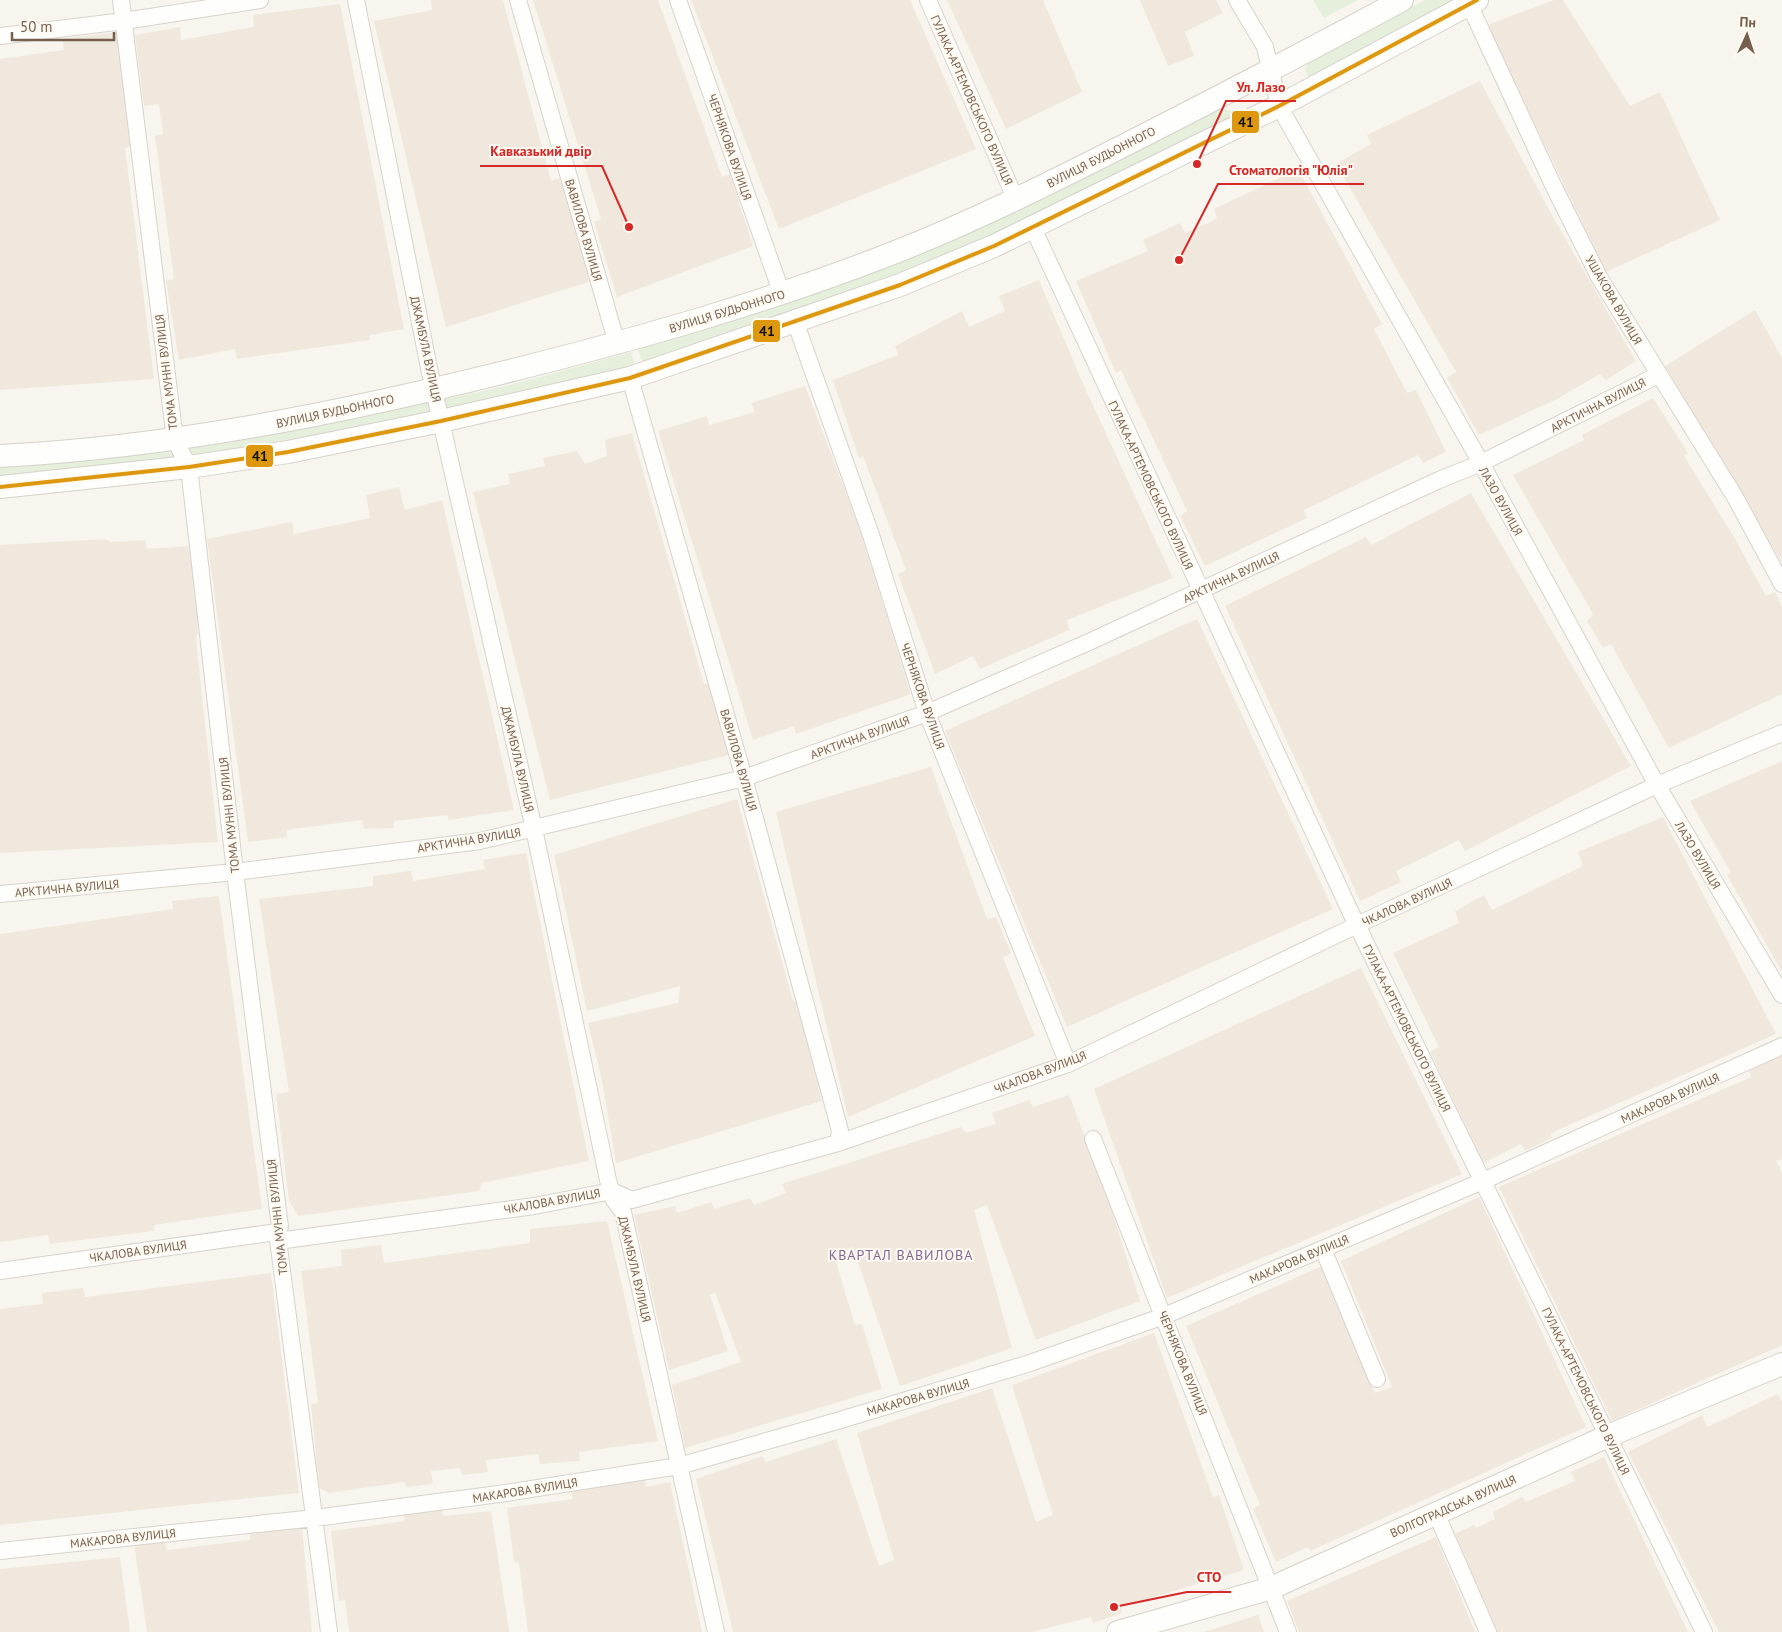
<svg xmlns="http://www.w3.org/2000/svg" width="1782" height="1632" font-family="'PT Sans',sans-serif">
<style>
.residential{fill:#f0e8dd}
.green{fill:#e5efdb}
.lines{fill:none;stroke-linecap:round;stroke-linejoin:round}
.street-casing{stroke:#d8d2cd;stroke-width:18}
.secondary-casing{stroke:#d6d1ca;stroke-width:24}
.street{stroke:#fefefd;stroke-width:16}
.secondary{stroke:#fefefd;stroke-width:22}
.bus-1-casing{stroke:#fefaf2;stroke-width:8}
.bus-1{stroke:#dd9810;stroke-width:4}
.labels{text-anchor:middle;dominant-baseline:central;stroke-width:4;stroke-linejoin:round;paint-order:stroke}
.street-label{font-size:12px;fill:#775f4f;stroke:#fefaf2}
.neighbourhood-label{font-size:14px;letter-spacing:1px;fill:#866792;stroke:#fefaf2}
.leader{fill:none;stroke:#d62828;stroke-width:2}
.callout-dot{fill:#d62828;stroke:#fefaf2;stroke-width:2}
.callout-label{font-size:14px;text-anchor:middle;font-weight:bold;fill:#d62828;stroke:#fefaf2;stroke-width:4;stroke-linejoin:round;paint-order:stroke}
.line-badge{stroke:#fefaf2;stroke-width:2}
.pale-badge-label{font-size:14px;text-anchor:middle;font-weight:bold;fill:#111}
</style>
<rect width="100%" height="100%" fill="#f8f5ef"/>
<path class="residential" d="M431,0H503L551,181L560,178L591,281L446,327L374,21L432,10Z
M533,0H658L722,177L730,174L753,246L617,297L594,222L601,219Z
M691,0H910L976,149L779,229Z
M947,0H1043L1082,92L1006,129Z
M1140,0H1216L1223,13L1185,32L1194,56L1168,66Z
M1554,0H1563L1630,106L1660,92L1720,220L1606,272L1487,25Z
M340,4L404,329L370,335V340L237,359L235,349L179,360L166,281L174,279L155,136L163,134L159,104L144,106L135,35L180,27L181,40L254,27L253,15Z
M117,32L131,146L125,148L154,379L0,390V59L64,50L62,39Z
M1480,81L1553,217L1636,361L1606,380L1600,374L1557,399L1479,435L1447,378L1456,372L1336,164L1371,144L1367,135Z
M1298,169L1382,324L1374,329L1407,393L1416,390L1446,452L1423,463L1418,455L1304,510L1307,518L1205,566L1180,516L1187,511L1121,370L1116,373L1076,281L1148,251L1143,240L1180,223L1185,233L1217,219L1214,209Z
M1039,280L1084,386L1173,578L1067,620L1069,630L980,669L973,656L935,674L898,574L906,570L863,456L859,458L833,380L898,355L895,346L962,311L969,327L1005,311L999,296Z
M1755,310L1782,358V562L1665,366Z
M805,386L858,524L911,694L796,734L794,726L753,740L658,431L707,416L709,425L755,412L751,403Z
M1653,398L1688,453L1684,456L1734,537L1766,596L1775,592L1782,607V694L1669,748L1611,644L1603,648L1587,621L1593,614L1513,475L1584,440L1582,435Z
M632,433L704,684L712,682L729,755L550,800L473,492L510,484L508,474L545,466L543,458L577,451L585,464L607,456L605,440Z
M399,487L405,510L442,500L514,810L449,820L447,815L394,821V828L364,829L362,820L286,830L287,837L248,842L207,539L292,522L294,534L370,518L366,495Z
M1471,493L1631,766L1465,851L1459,840L1396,871L1401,882L1360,901L1225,606L1366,537L1371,545Z
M106,539L111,542L145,540L147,549L190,546L200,620L196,640L218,842L0,853V545Z
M1197,619L1333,909L1067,1027L945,731Z
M1782,761V972L1727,875L1731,873L1690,801Z
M931,767L987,919L996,917L1011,953L1003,958L1035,1036L848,1117L776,812Z
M737,799L793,1001L798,1000L822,1101L616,1163L602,1081L588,1023L678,1003L680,986L587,1011L554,855Z
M1663,817L1776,1034L1551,1133L1552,1138L1525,1151L1521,1144L1484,1163L1430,1052L1439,1047L1393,953L1459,923L1455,911L1484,895L1492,910L1583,866L1578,852Z
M526,853L589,1161L482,1183L479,1191L298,1216L289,1201L276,1094L289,1092L259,899L373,886V876L411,871L413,881L485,869L483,860Z
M219,896L262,1209L154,1225V1231L50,1244L48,1235L0,1242V934L173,909L172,901Z
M1361,968L1462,1174L1167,1298L1094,1089Z
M1782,1055V1159L1776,1161L1782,1172V1345L1612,1421L1499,1187L1751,1077L1749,1071Z
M1069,1095L1107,1195L1140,1301L1036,1340L987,1205L974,1210L1012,1348L900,1386L853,1247L834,1255L855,1325L862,1324L882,1389L685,1448L672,1385L741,1362L715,1292L710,1295L728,1351L669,1370L634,1215L675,1206L677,1213L711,1202L715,1209L750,1198L754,1205L786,1193L782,1184L961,1127L966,1133L996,1124L992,1113L1029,1100L1033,1107Z
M1479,1197L1586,1427L1310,1551L1308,1547L1276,1562L1253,1509L1260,1505L1186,1326L1322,1266L1375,1393L1392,1387L1341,1261Z
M607,1221L658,1441L579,1452L580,1461L540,1464L538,1454L486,1460L488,1472L462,1475L460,1468L431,1471L433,1484L406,1487L404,1482L329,1493L319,1488L311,1404L318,1403L301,1271L342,1266L341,1250L381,1245L384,1263L530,1243V1229Z
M271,1273L299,1493L0,1525V1309L43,1304L42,1293L83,1288L85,1297Z
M1154,1333L1213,1497L1219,1495L1244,1570L1121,1607L1122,1613L1093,1623L1091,1617L1032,1632H732L733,1631L696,1479L762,1456L766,1462L836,1439L879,1566L894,1560L857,1433L992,1388L1036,1522L1053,1515L1012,1385Z
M1778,1394L1782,1402V1632H1719L1628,1452L1702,1415L1707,1427Z
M1604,1457L1688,1632H1497L1455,1534L1474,1525L1476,1528L1495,1519L1493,1512L1522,1497L1526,1502L1575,1481L1571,1472Z
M645,1480L646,1487L670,1482L702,1632H528L519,1563L514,1562L507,1508L573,1499L571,1491Z
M442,1509L443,1516L491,1511L509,1632H349L345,1600L339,1601L331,1531L405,1521L404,1514Z
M302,1528L312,1632H147L134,1544L165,1540L167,1550L250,1540V1534Z
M1436,1537L1475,1632H1299L1287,1601Z
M120,1557L130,1632H0V1569Z
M1258,1615L1264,1632H1204Z"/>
<path class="green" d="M1313,0H1358L1324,18Z
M1425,0H1456L1313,76H1308L1305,70L1308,63Z
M1219,108L1231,111L1233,116L1230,122L955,254L643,364L638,349L722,324Z
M631,352L635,366L444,413L442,400L514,384Z
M432,401L435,416L192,458L187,446L283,432Z
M171,448L179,460L0,478V465Z"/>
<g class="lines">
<defs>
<path id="street" d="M121,0L175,440L189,467L235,872L280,1227L277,1232L329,1632
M356,0L430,373L534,829L608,1180L614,1200L623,1212L716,1632
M518,0L617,344
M678,0L782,294
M928,0L1016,200
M1237,0L1265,47L1279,106L1481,463L1657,785L1782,995
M1469,4L1553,185L1599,277L1735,497L1782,584
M0,36L124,21L260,0
M1033,228L1351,913L1704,1632
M795,321L871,535L927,713L1068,1064
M630,378L744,778L835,1112L840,1131L838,1143
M0,894L235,872L480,841L744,778L927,713L1089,642L1439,480L1481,463L1658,375
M1093,1139L1288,1632
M278,1241L534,1206L612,1191L632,1200L838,1143L1068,1064L1357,925L1657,785L1782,733
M1323,1249L1377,1379
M0,1271L277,1232
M1436,1513L1488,1632
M0,1551L315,1518L499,1494L679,1466L837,1421L1027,1364L1164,1316L1483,1181L1782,1046"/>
<path id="secondary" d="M0,456C170,447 336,414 501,373C634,340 765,303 893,253C972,222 1048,184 1123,146C1217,98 1310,50 1402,0
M0,487L189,467L288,452L441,421L630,378L900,285L994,246L1279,106L1477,0
M1118,1632L1271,1588L1608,1436L1782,1364"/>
</defs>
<use href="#street" class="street-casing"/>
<use href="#secondary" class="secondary-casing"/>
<use href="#street" class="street"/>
<use href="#secondary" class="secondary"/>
<defs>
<path id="bus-1" d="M0,487L189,467L288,452L441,421L630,378L900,285L994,246L1279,106L1477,0"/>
</defs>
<use href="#bus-1" class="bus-1-casing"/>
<use href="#bus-1" class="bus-1"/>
</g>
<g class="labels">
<g class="street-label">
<text transform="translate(972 100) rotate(66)">ГУЛАКА-АРТЕМОВСЬКОГО ВУЛИЦЯ</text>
<text transform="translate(730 147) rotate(71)">ЧЕРНЯКОВА ВУЛИЦЯ</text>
<text transform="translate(1101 157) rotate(-27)">ВУЛИЦЯ БУДЬОННОГО</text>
<text transform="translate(584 230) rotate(74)">ВАВИЛОВА ВУЛИЦЯ</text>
<text transform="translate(1614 300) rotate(60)">УШАКОВА ВУЛИЦЯ</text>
<text transform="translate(727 311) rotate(-17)">ВУЛИЦЯ БУДЬОННОГО</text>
<text transform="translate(426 349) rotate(78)">ДЖАМБУЛА ВУЛИЦЯ</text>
<text transform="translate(166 372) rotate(-97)">ТОМА МУННІ ВУЛИЦЯ</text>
<text transform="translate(1598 405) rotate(-27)">АРКТИЧНА ВУЛИЦЯ</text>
<text transform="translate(335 411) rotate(-12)">ВУЛИЦЯ БУДЬОННОГО</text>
<text transform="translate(1151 485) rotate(65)">ГУЛАКА-АРТЕМОВСЬКОГО ВУЛИЦЯ</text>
<text transform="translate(1501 501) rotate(61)">ЛАЗО ВУЛИЦЯ</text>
<text transform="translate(1231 577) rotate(-25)">АРКТИЧНА ВУЛИЦЯ</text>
<text transform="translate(923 696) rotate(71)">ЧЕРНЯКОВА ВУЛИЦЯ</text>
<text transform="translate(860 737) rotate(-20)">АРКТИЧНА ВУЛИЦЯ</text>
<text transform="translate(518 759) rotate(77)">ДЖАМБУЛА ВУЛИЦЯ</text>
<text transform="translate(739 760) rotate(74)">ВАВИЛОВА ВУЛИЦЯ</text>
<text transform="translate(229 815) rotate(-96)">ТОМА МУННІ ВУЛИЦЯ</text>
<text transform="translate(469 840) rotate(-9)">АРКТИЧНА ВУЛИЦЯ</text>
<text transform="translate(1698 855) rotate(59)">ЛАЗО ВУЛИЦЯ</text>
<text transform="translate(67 888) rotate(-5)">АРКТИЧНА ВУЛИЦЯ</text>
<text transform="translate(1407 902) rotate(-25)">ЧКАЛОВА ВУЛИЦЯ</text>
<text transform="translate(1407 1028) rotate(64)">ГУЛАКА-АРТЕМОВСЬКОГО ВУЛИЦЯ</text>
<text transform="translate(1040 1072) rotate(-21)">ЧКАЛОВА ВУЛИЦЯ</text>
<text transform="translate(1670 1098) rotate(-24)">МАКАРОВА ВУЛИЦЯ</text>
<text transform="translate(552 1201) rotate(-10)">ЧКАЛОВА ВУЛИЦЯ</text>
<text transform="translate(277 1217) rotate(-96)">ТОМА МУННІ ВУЛИЦЯ</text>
<text transform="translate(138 1251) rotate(-8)">ЧКАЛОВА ВУЛИЦЯ</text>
<text transform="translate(1299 1259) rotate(-23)">МАКАРОВА ВУЛИЦЯ</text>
<text transform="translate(635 1269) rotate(77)">ДЖАМБУЛА ВУЛИЦЯ</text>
<text transform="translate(1183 1363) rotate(68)">ЧЕРНЯКОВА ВУЛИЦЯ</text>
<text transform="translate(1586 1391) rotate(64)">ГУЛАКА-АРТЕМОВСЬКОГО ВУЛИЦЯ</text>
<text transform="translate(918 1397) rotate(-16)">МАКАРОВА ВУЛИЦЯ</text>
<text transform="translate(525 1490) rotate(-9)">МАКАРОВА ВУЛИЦЯ</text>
<text transform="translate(1453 1506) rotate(-24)">ВОЛГОГРАДСЬКА ВУЛИЦЯ</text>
<text transform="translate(123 1538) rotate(-6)">МАКАРОВА ВУЛИЦЯ</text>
</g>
<g class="neighbourhood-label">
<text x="901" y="1255">КВАРТАЛ ВАВИЛОВА</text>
</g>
</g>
<path class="leader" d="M1197 164L1226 101H1296M629 227L602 166H480M1179 260L1218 184H1364M1114 1607L1187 1592H1231"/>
<g class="callout-dot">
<circle cx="1197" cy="164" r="5"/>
<circle cx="629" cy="227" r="5"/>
<circle cx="1179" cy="260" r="5"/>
<circle cx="1114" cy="1607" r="5"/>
</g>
<g class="callout-label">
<text x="1261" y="92">Ул. Лазо</text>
<text x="541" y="156">Кавказький двір</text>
<text x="1291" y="175">Стоматологія "Юлія"</text>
<text x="1209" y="1582">СТО</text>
</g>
<g class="line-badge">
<rect x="1231" y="110" width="29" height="24" rx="5" fill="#dd9810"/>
<rect x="752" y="319" width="29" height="24" rx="5" fill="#dd9810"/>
<rect x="245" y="444" width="29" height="24" rx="5" fill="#dd9810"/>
</g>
<g class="pale-badge-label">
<text x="1246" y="127">41</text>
<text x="767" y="336">41</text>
<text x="260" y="461">41</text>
</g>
<g transform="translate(1747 35) rotate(3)" stroke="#fefaf2" stroke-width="4" paint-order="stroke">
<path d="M0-4L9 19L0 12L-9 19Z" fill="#775f4f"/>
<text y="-8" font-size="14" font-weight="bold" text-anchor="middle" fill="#775f4f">Пн</text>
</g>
<path d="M12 32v8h102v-8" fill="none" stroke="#775f4f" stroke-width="2.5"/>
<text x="20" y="32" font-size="15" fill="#775f4f" stroke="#fefaf2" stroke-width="4" paint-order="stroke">50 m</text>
</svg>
